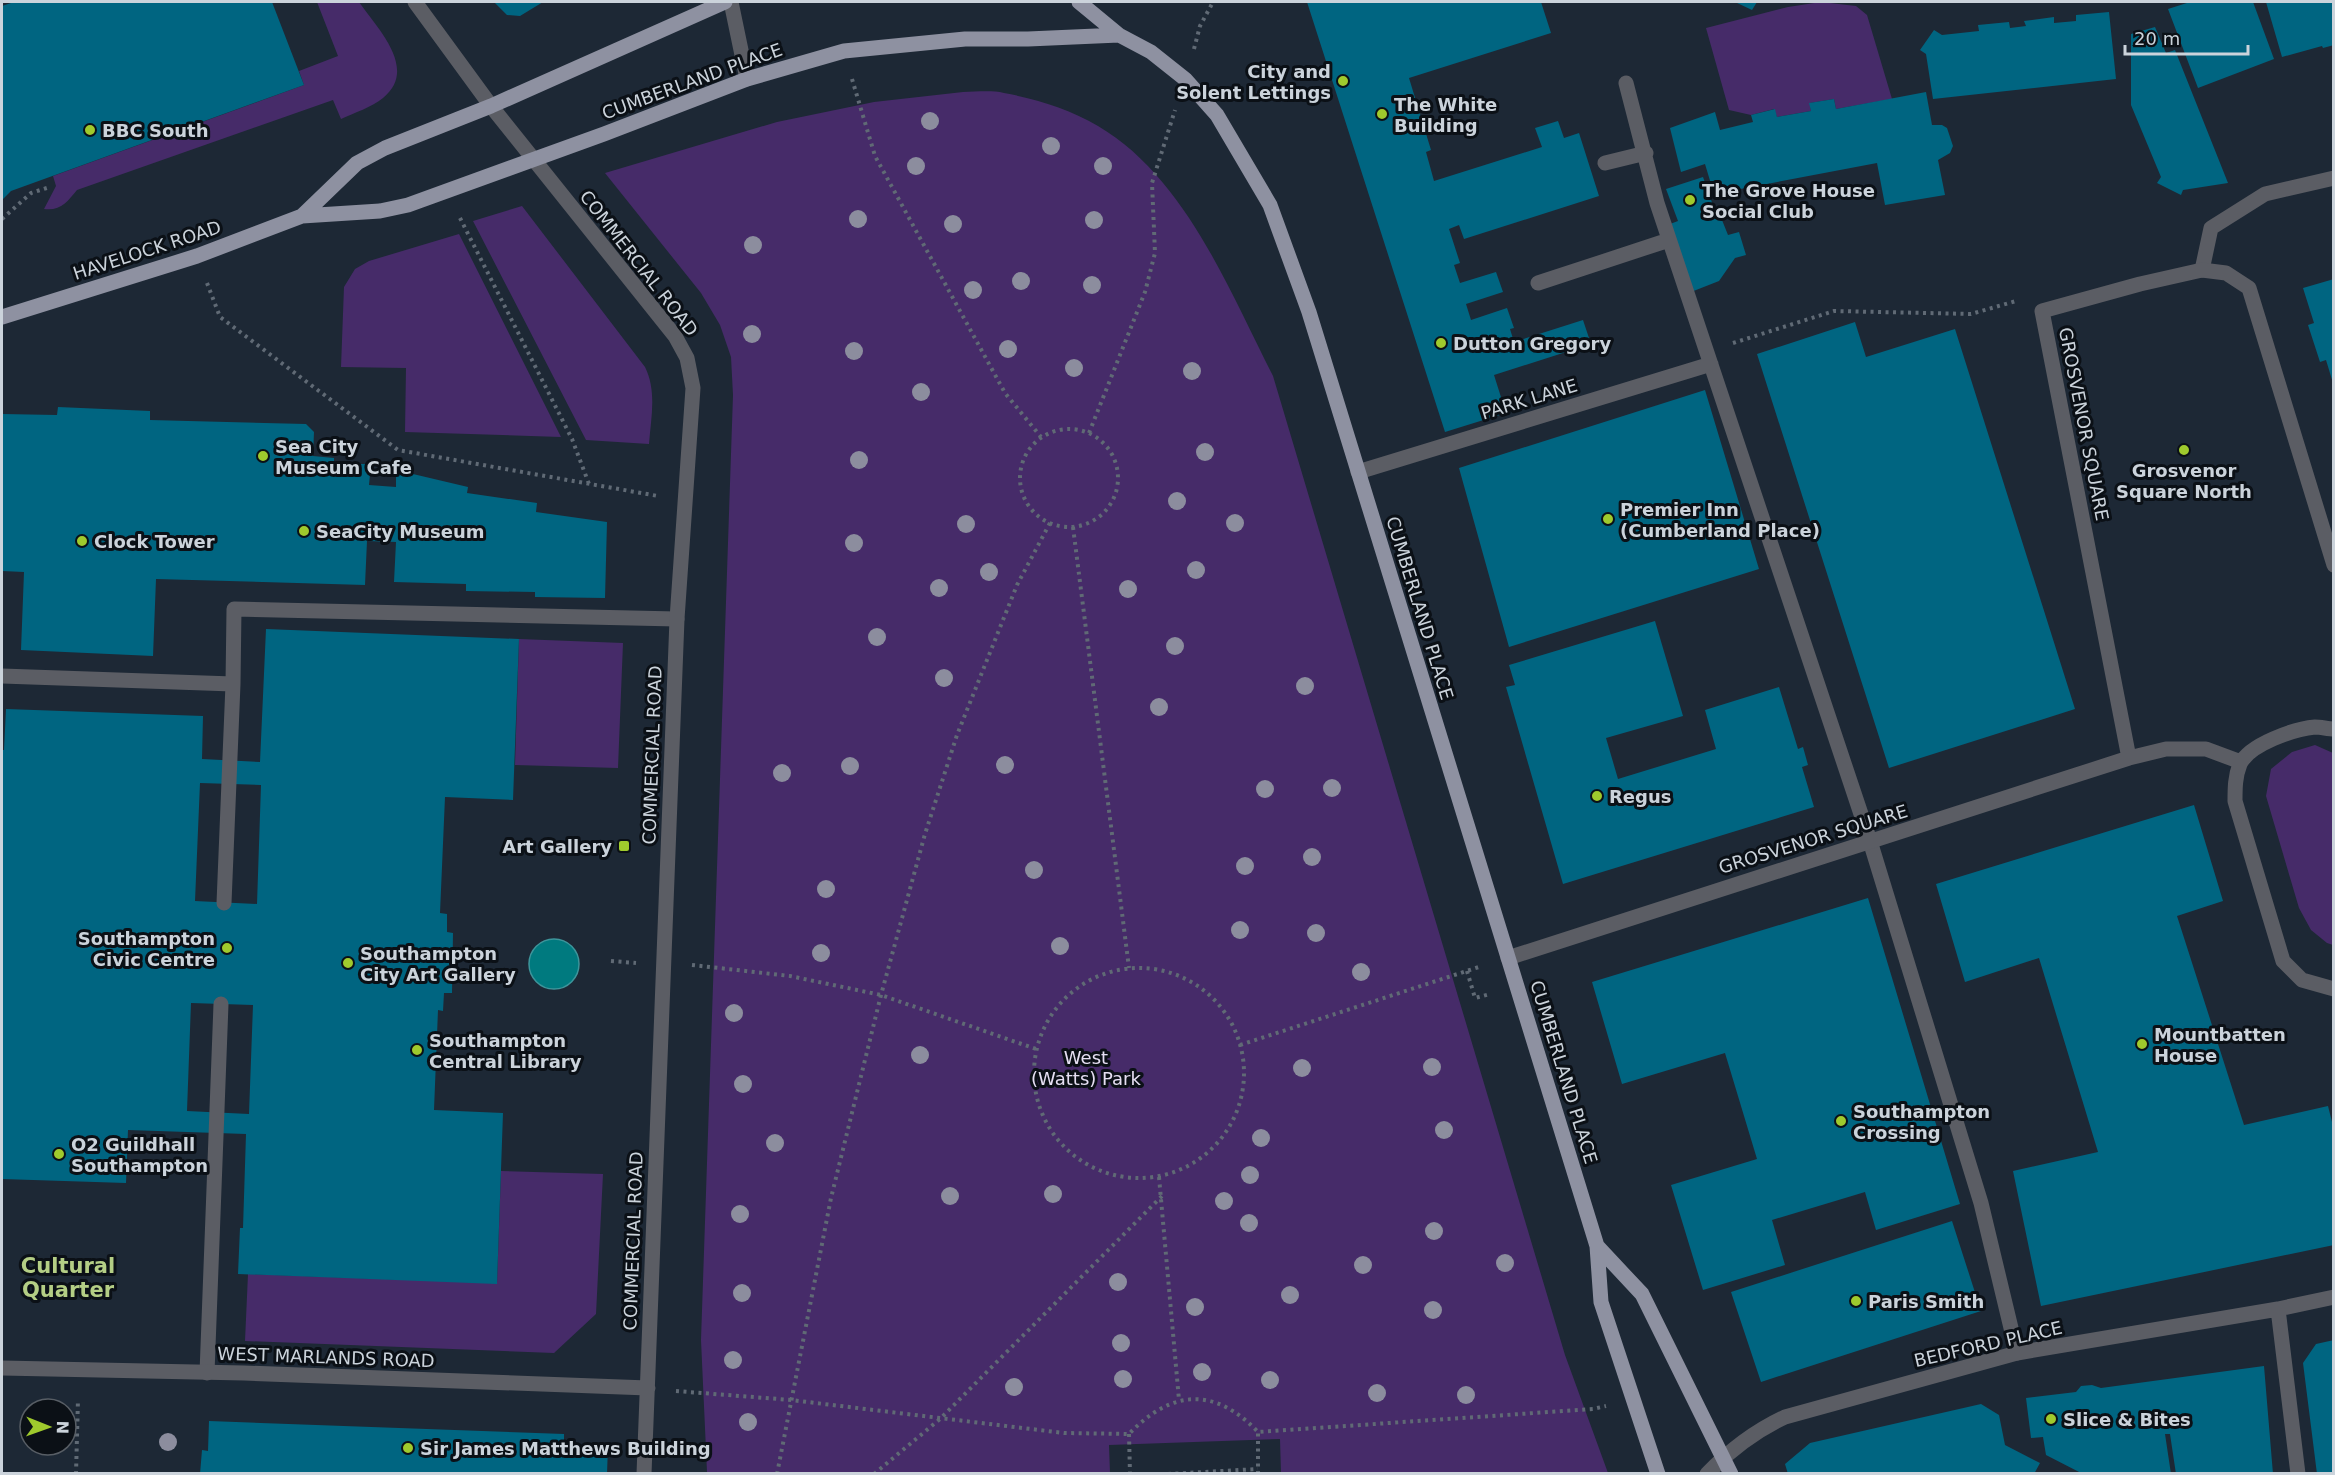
<svg xmlns="http://www.w3.org/2000/svg" width="2335" height="1475" font-family="'DejaVu Sans',sans-serif">
<style>
.green{fill:#462b69}
.water{fill:#007a7f;stroke:#3d959b;stroke-width:1.5}
.building{fill:#006581;fill-rule:evenodd}
.lines{fill:none;stroke-linecap:round;stroke-linejoin:round}
.path{stroke:#606a75;stroke-width:4;stroke-dasharray:3 4.5;stroke-linecap:butt}
.service{stroke:#5b5d64;stroke-width:15}
.minor{stroke:#5b5d64;stroke-width:15}
.tertiary{stroke:#5b5d64;stroke-width:15}
.primary{stroke:#8e91a1;stroke-width:15}
.tree{fill:#8c8d9e}
.poi-dot{fill:#9fca2d;stroke:#0b1016;stroke-width:2}
.labels{text-anchor:middle;dominant-baseline:central;stroke-width:6;stroke-linejoin:round;paint-order:stroke}
.poi-label{font-size:18px;font-weight:bold;fill:#cbd3db;stroke:#0b1016;text-anchor:start}
.street-label{font-size:18px;fill:#cbd3db;stroke:#0b1016}
.park-label{font-size:18px;fill:#e6dff3;stroke:#0b1016}
.quarter-label{font-size:21px;font-weight:bold;fill:#b4ce85;stroke:#0b1016}
</style>
<rect width="100%" height="100%" fill="#1d2835"/>
<path class="green" d="M317,2H359C377,28 419,69 383,98C372,107 354,113 341,119L333,100L77,190C67,202 61,211 44,209L56,186L53,176L304,85L299,71L338,56Z
M1821,2L1856,6L1867,15L1892,99L1836,109L1834,99L1810,103L1811,111L1777,117L1774,109L1751,115L1729,110L1706,28L1788,7Z
M963,92C976,92 991,90 1004,93C1036,99 1070,109 1098,126C1185,177 1229,290 1273,376L1565,1355L1608,1473H1281L1280,1439L1109,1445L1110,1473L707,1472L701,1340L733,395L731,357L720,325L701,293L605,173L777,122L874,102Z
M522,206L645,367C657,391 651,418 649,444L586,440L473,221Z
M459,234L561,437L405,432L406,368L341,367L344,287L355,269L369,261Z
M519,639L623,643L618,768L515,765Z
M2315,745L2333,753V945L2327,943L2311,930L2299,908L2266,796L2271,769L2292,752Z
M501,1171L603,1174L596,1314L554,1353L245,1341L248,1274L497,1283Z"/>
<path class="water" d="M529 964a25 25 0 1 1 50 0a25 25 0 1 1-50 0Z"/>
<path class="building" d="M14,2H272L304,85L11,191L2,200V6Z
M494,2H543L520,16L507,15Z
M1307,2H1541L1551,33L1409,78L1431,150L1426,152L1434,181L1542,147L1535,128L1558,121L1564,138L1579,133L1599,196L1464,239L1459,225L1449,229L1460,263L1454,265L1460,283L1496,272L1503,292L1466,304L1471,320L1507,308L1514,328L1510,329L1514,342L1583,320L1591,344L1494,375L1506,413L1445,432Z
M1735,2H1757L1752,10Z
M2190,2H2253L2274,59L2198,88L2168,9Z
M2266,2H2334V45L2323,48L2322,46L2282,57Z
M2109,12L2116,79L1933,99L1926,54L1920,50L1934,30L1942,35L1979,31L1978,25L2009,22L2010,28L2026,26L2024,21L2054,17V23L2076,21V15Z
M2155,27L2166,53L2175,50L2228,183L2183,190L2181,195L2157,183L2161,177L2131,105V34Z
M1926,92L1932,125H1942L1947,128L1953,146L1950,153L1938,160L1945,195L1885,205L1877,163L1714,194L1705,164L1681,172L1670,128L1715,112L1720,130L1753,122L1751,115L1775,109L1777,117L1811,111L1809,103L1834,99L1836,109Z
M1703,177L1715,211L1718,210L1728,235L1739,232L1746,255L1735,258L1719,281L1691,292L1670,224L1678,221L1666,189Z
M2334,279V383H2333L2326,360L2320,362L2308,325L2314,323L2303,288Z
M1855,322L1866,357L1955,329L2075,709L1889,768L1757,354Z
M1705,390L1759,569L1509,647L1459,468Z
M58,407L150,411V420L306,424L314,432L313,456L334,458V464H371L369,485L396,487V470L468,487L467,493L537,503L536,512L607,522L605,598L535,597V592L466,591V584L394,582L396,542L367,541L365,585L156,579L153,656L21,650L24,572L2,571V414L57,415Z
M1655,621L1683,716L1606,738L1618,779L1716,749L1705,710L1779,687L1798,749L1803,747L1808,765L1802,767L1814,807L1563,884L1506,687L1515,685L1509,665Z
M266,629L519,639L513,800L445,797L440,913L447,914V932L453,933L452,993H444L443,1011L438,1010L434,1110L503,1113L497,1284L238,1274L240,1228H243L246,1134L128,1130L126,1183L2,1179V750H4L6,709L203,716L202,759L260,762ZM200,783L261,785L257,904L195,901ZM191,1003L253,1005L249,1114L187,1111Z
M2194,805L2223,901L2177,916L2244,1125L2328,1106L2334,1130V1245L2041,1306L2013,1171L2098,1152L2039,958L1965,982L1936,884Z
M1868,898L1960,1204L1876,1230L1865,1192L1772,1220L1785,1265L1703,1290L1671,1185L1757,1159L1725,1053L1622,1084L1592,982Z
M1952,1221L1981,1311L1761,1382L1731,1292Z
M2334,1340V1474H2317L2303,1363L2316,1344Z
M2264,1366L2273,1474H2176L2170,1434H2165L2171,1474H2083L2046,1455L2043,1437L2031,1438L2026,1398L2076,1392L2081,1386L2092,1385L2101,1388Z
M1981,1404L1999,1415L2005,1445L2040,1463L2034,1474H1788L1785,1464L1810,1443Z
M209,1421L564,1434V1444L608,1446L607,1474H200L202,1450L208,1451Z"/>
<g class="lines">
<path class="path" d="M1194,49L1200,26L1213,2
M852,79L875,156L1005,393L1041,437
M460,218L572,439L589,484
M2,219L31,193L50,187
M207,283L220,317L398,450L658,496
M1733,343L1834,311L1971,314L2016,301
M1020 478a49 49 0 1 1 98 0a49 49 0 1 1-98 0Z
M1089,433L1145,292L1155,253L1152,183L1175,110
M1073,527L1129,968
M611,961L636,963
M692,965L790,976L881,995L1036,1049
M1034 1073a105 105 0 1 1 210 0a105 105 0 1 1-210 0Z
M1467,971L1475,998L1490,994
M1240,1045L1482,966
M1159,1177L1179,1400
M676,1391L791,1400L1064,1433L1129,1434C1172,1389 1215,1387 1258,1432L1593,1409L1606,1406
M1129,1434L1130,1474
M76,1474L78,1399
M777,1474L831,1198L881,995L925,834L957,735L1017,585L1050,523
M874,1474L940,1419L1162,1196
M1168,1474L1258,1469
M1258,1474V1432"/>
<path class="service" d="M1626,83L1657,203L1870,841L1981,1203L2017,1353
M1605,163L1646,153
M2202,270L2211,228L2265,194L2334,178
M1538,283L1669,240
M1358,472L1711,364
M2,676L233,684L234,609L677,619
M224,903L233,684
M207,1373L221,1004"/>
<path class="minor" d="M415,2L491,106L675,336L687,358L693,388L677,619L644,1474
M2334,729C2328,729 2321,727 2315,727C2294,729 2250,744 2240,764C2235,776 2235,789 2235,801L2283,961L2302,980L2334,989
M2129,758L2042,311L2140,284L2202,270L2226,273L2249,288L2334,565
M1508,958L2129,758L2166,749H2206L2241,762
M2278,1309L2298,1474
M2,1368L244,1373L648,1388
M1707,1474C1730,1450 1755,1431 1785,1417L2017,1353L2278,1309L2334,1297"/>
<path class="tertiary" d="M731,2L747,79"/>
<path class="primary" d="M1079,2L1119,35L1151,52L1185,79L1217,115L1270,205L1309,312L1597,1246L1601,1302L1658,1474
M302,216L357,163L385,148L491,106L725,2
M2,317L197,256L302,216L380,211L408,205L604,134L747,79L844,51L965,39H1028L1119,35
M1597,1246L1642,1294L1731,1474"/>
</g>
<g class="tree">
<circle cx="930" cy="121" r="9"/>
<circle cx="1051" cy="146" r="9"/>
<circle cx="916" cy="166" r="9"/>
<circle cx="1103" cy="166" r="9"/>
<circle cx="858" cy="219" r="9"/>
<circle cx="1094" cy="220" r="9"/>
<circle cx="953" cy="224" r="9"/>
<circle cx="753" cy="245" r="9"/>
<circle cx="1021" cy="281" r="9"/>
<circle cx="1092" cy="285" r="9"/>
<circle cx="973" cy="290" r="9"/>
<circle cx="752" cy="334" r="9"/>
<circle cx="1008" cy="349" r="9"/>
<circle cx="854" cy="351" r="9"/>
<circle cx="1074" cy="368" r="9"/>
<circle cx="1192" cy="371" r="9"/>
<circle cx="921" cy="392" r="9"/>
<circle cx="1205" cy="452" r="9"/>
<circle cx="859" cy="460" r="9"/>
<circle cx="1177" cy="501" r="9"/>
<circle cx="1235" cy="523" r="9"/>
<circle cx="966" cy="524" r="9"/>
<circle cx="854" cy="543" r="9"/>
<circle cx="1196" cy="570" r="9"/>
<circle cx="989" cy="572" r="9"/>
<circle cx="939" cy="588" r="9"/>
<circle cx="1128" cy="589" r="9"/>
<circle cx="877" cy="637" r="9"/>
<circle cx="1175" cy="646" r="9"/>
<circle cx="944" cy="678" r="9"/>
<circle cx="1305" cy="686" r="9"/>
<circle cx="1159" cy="707" r="9"/>
<circle cx="1005" cy="765" r="9"/>
<circle cx="850" cy="766" r="9"/>
<circle cx="782" cy="773" r="9"/>
<circle cx="1332" cy="788" r="9"/>
<circle cx="1265" cy="789" r="9"/>
<circle cx="1312" cy="857" r="9"/>
<circle cx="1245" cy="866" r="9"/>
<circle cx="1034" cy="870" r="9"/>
<circle cx="826" cy="889" r="9"/>
<circle cx="1240" cy="930" r="9"/>
<circle cx="1316" cy="933" r="9"/>
<circle cx="1060" cy="946" r="9"/>
<circle cx="821" cy="953" r="9"/>
<circle cx="1361" cy="972" r="9"/>
<circle cx="734" cy="1013" r="9"/>
<circle cx="920" cy="1055" r="9"/>
<circle cx="1432" cy="1067" r="9"/>
<circle cx="1302" cy="1068" r="9"/>
<circle cx="743" cy="1084" r="9"/>
<circle cx="1444" cy="1130" r="9"/>
<circle cx="1261" cy="1138" r="9"/>
<circle cx="775" cy="1143" r="9"/>
<circle cx="1250" cy="1175" r="9"/>
<circle cx="1053" cy="1194" r="9"/>
<circle cx="950" cy="1196" r="9"/>
<circle cx="1224" cy="1201" r="9"/>
<circle cx="740" cy="1214" r="9"/>
<circle cx="1249" cy="1223" r="9"/>
<circle cx="1434" cy="1231" r="9"/>
<circle cx="1505" cy="1263" r="9"/>
<circle cx="1363" cy="1265" r="9"/>
<circle cx="1118" cy="1282" r="9"/>
<circle cx="742" cy="1293" r="9"/>
<circle cx="1290" cy="1295" r="9"/>
<circle cx="1195" cy="1307" r="9"/>
<circle cx="1433" cy="1310" r="9"/>
<circle cx="1121" cy="1343" r="9"/>
<circle cx="733" cy="1360" r="9"/>
<circle cx="1202" cy="1372" r="9"/>
<circle cx="1123" cy="1379" r="9"/>
<circle cx="1270" cy="1380" r="9"/>
<circle cx="1014" cy="1387" r="9"/>
<circle cx="1377" cy="1393" r="9"/>
<circle cx="1466" cy="1395" r="9"/>
<circle cx="748" cy="1422" r="9"/>
<circle cx="168" cy="1442" r="9"/>
</g>
<g class="poi-dot">
<circle cx="1343" cy="81" r="6"/>
<circle cx="1382" cy="114" r="6"/>
<circle cx="90" cy="130" r="6"/>
<circle cx="1690" cy="200" r="6"/>
<circle cx="1441" cy="343" r="6"/>
<circle cx="2184" cy="450" r="6"/>
<circle cx="263" cy="456" r="6"/>
<circle cx="1608" cy="519" r="6"/>
<circle cx="304" cy="531" r="6"/>
<circle cx="82" cy="541" r="6"/>
<circle cx="1597" cy="796" r="6"/>
<rect x="618" y="840" width="12" height="12" rx="3"/>
<circle cx="227" cy="948" r="6"/>
<circle cx="348" cy="963" r="6"/>
<circle cx="2142" cy="1044" r="6"/>
<circle cx="417" cy="1050" r="6"/>
<circle cx="1841" cy="1121" r="6"/>
<circle cx="59" cy="1154" r="6"/>
<circle cx="1856" cy="1301" r="6"/>
<circle cx="2051" cy="1419" r="6"/>
<circle cx="408" cy="1448" r="6"/>
</g>
<g class="labels">
<g class="poi-label">
<text x="1331" y="71" text-anchor="end">City and<tspan x="1331" dy="21">Solent Lettings</tspan></text>
<text x="1394" y="104">The White<tspan x="1394" dy="21">Building</tspan></text>
<text x="102" y="130">BBC South</text>
<text x="1702" y="190">The Grove House<tspan x="1702" dy="21">Social Club</tspan></text>
<text x="1453" y="343">Dutton Gregory</text>
<text x="275" y="446">Sea City<tspan x="275" dy="21">Museum Cafe</tspan></text>
<text x="2184" y="470" text-anchor="middle">Grosvenor<tspan x="2184" dy="21">Square North</tspan></text>
<text x="1620" y="509">Premier Inn<tspan x="1620" dy="21">(Cumberland Place)</tspan></text>
<text x="316" y="531">SeaCity Museum</text>
<text x="94" y="541">Clock Tower</text>
<text x="1609" y="796">Regus</text>
<text x="612" y="846" text-anchor="end">Art Gallery</text>
<text x="215" y="938" text-anchor="end">Southampton<tspan x="215" dy="21">Civic Centre</tspan></text>
<text x="360" y="953">Southampton<tspan x="360" dy="21">City Art Gallery</tspan></text>
<text x="2154" y="1034">Mountbatten<tspan x="2154" dy="21">House</tspan></text>
<text x="429" y="1040">Southampton<tspan x="429" dy="21">Central Library</tspan></text>
<text x="1853" y="1111">Southampton<tspan x="1853" dy="21">Crossing</tspan></text>
<text x="71" y="1144">O2 Guildhall<tspan x="71" dy="21">Southampton</tspan></text>
<text x="1868" y="1301">Paris Smith</text>
<text x="2063" y="1419">Slice &amp; Bites</text>
<text x="420" y="1448">Sir James Matthews Building</text>
</g>
<g class="street-label">
<text transform="translate(692 81) rotate(-20)">CUMBERLAND PLACE</text>
<text transform="translate(147 250) rotate(-18)">HAVELOCK ROAD</text>
<text transform="translate(639 263) rotate(52)">COMMERCIAL ROAD</text>
<text transform="translate(1529 399) rotate(-17)">PARK LANE</text>
<text transform="translate(2084 424) rotate(79)">GROSVENOR SQUARE</text>
<text transform="translate(1420 608) rotate(73)">CUMBERLAND PLACE</text>
<text transform="translate(652 755) rotate(-88)">COMMERCIAL ROAD</text>
<text transform="translate(1813 839) rotate(-17)">GROSVENOR SQUARE</text>
<text transform="translate(1564 1072) rotate(73)">CUMBERLAND PLACE</text>
<text transform="translate(633 1241) rotate(-88)">COMMERCIAL ROAD</text>
<text transform="translate(1988 1344) rotate(-13)">BEDFORD PLACE</text>
<text transform="translate(326 1357) rotate(2)">WEST MARLANDS ROAD</text>
</g>
<g class="park-label">
<text x="1086" y="1057">West<tspan x="1086" dy="21">(Watts) Park</tspan></text>
</g>
<g class="quarter-label">
<text x="68" y="1266">Cultural<tspan x="68" dy="24">Quarter</tspan></text>
</g>
</g>
<rect width="2335" height="1475" fill="none" stroke="#cbd3db" stroke-width="6"/>
<g transform="translate(48 1427) rotate(91)"><circle r="28" fill="#0b1016" stroke="#585e65" stroke-width="1.5"/>
<path d="M0-4.5L10 22L0 15L-10 22Z" fill="#9fca2d"/>
<text y="-9" font-size="16" font-weight="bold" text-anchor="middle" fill="#cbd3db">N</text>
</g>
<path d="M2125 45v9h123v-9" fill="none" stroke="#cbd3db" stroke-width="3"/>
<text x="2134" y="45" font-size="18" fill="#cbd3db" stroke="#0b1016" stroke-width="4.5" paint-order="stroke">20 m</text>
</svg>
